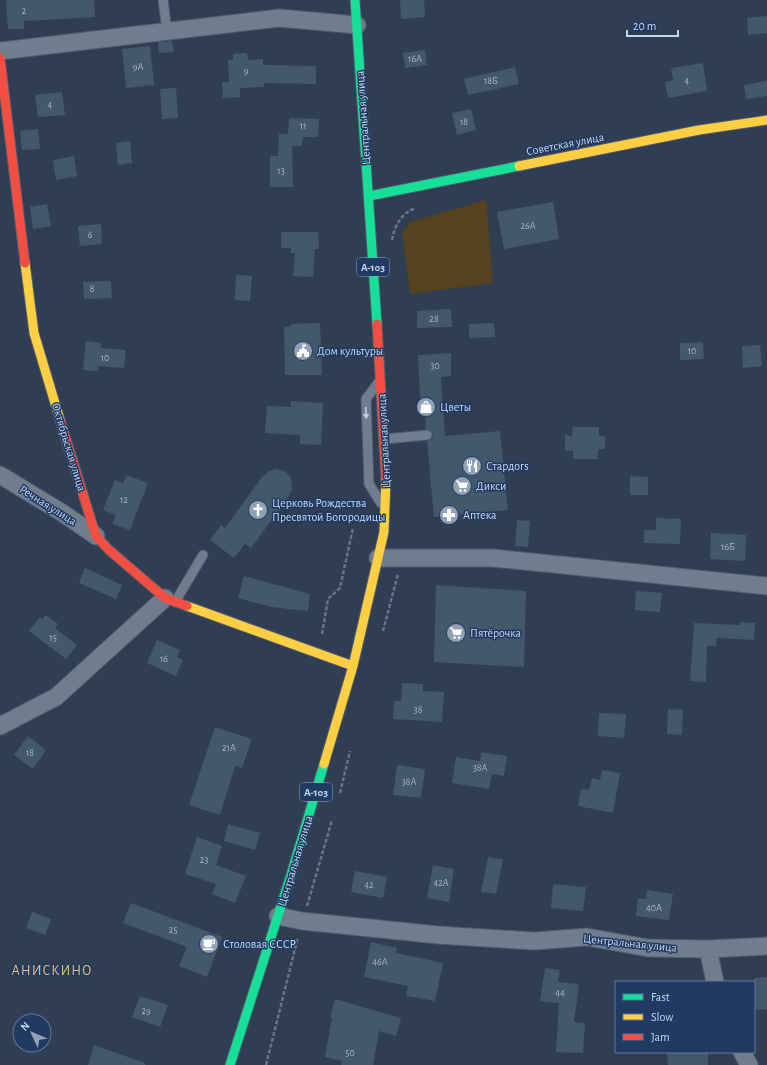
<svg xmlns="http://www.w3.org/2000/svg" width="767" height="1065" font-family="'Alegreya Sans',sans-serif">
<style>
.green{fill:#56421e}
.building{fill:#44586b}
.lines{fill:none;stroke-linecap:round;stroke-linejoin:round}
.lane-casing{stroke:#4f5b6e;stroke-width:11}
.street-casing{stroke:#4f5b6e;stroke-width:19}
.fast-casing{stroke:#4f5b6e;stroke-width:11}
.slow-casing{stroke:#4f5b6e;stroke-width:11}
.jam-casing{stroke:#4f5b6e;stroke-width:11}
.path{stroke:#6b7585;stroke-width:2.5;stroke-dasharray:4 2;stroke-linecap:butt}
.lane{stroke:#717c8d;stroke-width:9}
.street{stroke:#717c8d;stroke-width:17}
.fast{stroke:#16e098;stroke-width:9}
.slow{stroke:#ffcf43;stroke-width:9}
.jam{stroke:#f24e42;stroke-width:9}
.oneway{fill:#becde5}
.labels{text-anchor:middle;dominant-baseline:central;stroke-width:3;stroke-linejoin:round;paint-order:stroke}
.number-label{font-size:10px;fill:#a6b6ce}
.shield{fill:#203a62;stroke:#94a7c5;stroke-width:1}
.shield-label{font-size:11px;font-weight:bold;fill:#c6d6ef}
.street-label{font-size:12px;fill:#c6d6ef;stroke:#203a62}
.poi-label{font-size:12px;fill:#c6d6ef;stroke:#203a62;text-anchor:start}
.quarter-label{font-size:14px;letter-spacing:1px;fill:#eac07a;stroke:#203a62}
</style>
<rect width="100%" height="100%" fill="#2f3e53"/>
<path class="green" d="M486,200L493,283L410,294L402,232L410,222Z"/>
<path class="building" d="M6,0H94L95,17L24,21V29H8Z
M400,0H424L425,17L401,19Z
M767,16V33L748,35L747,18Z
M172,41L174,52L159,53L158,42Z
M150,46L154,85L126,88L122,49Z
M425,50L427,65L405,68L403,53Z
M247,53L248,60L263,59V65L316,66V84L264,83V87L240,88V97L223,98L222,82H229L228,60H233V54Z
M703,63L707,91L668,98L665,82L673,80L671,68Z
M515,67L519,84L468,95L464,79Z
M767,81V96L746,99L744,85Z
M176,88L178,118L162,119L160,89Z
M62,92L65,115L38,117L35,95Z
M471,109L476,130L457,135L452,113Z
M289,118L319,119L318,137H303L302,146H292L293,187H270V156H278L279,134H288Z
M38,129L40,149L22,150L20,131Z
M130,141L132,163L118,165L116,143Z
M74,156L77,176L56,180L53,160Z
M553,202L559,239L504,249L497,212Z
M47,204L51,226L33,229L30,207Z
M101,224L102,244L80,246L78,226Z
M281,232H318L319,249H315L313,277L293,276L295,253H291V248H281Z
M236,275L252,276L250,301L235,300Z
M111,281L112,298L84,299L83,282Z
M451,309L452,327L417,328V311Z
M320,323L322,375H285L284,327L291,326V324Z
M494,323L495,337L469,338V324Z
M86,341L101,343V348L126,350L124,368L98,366V371L83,370Z
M703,342L704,359L680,360V343Z
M760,345L762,366L743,368L742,346Z
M451,353V376L441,377L445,436L500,431L508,510L434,517L427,441L432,438L433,434L430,430L426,429L425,414H421L418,355Z
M291,401L323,403L321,445L300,444V435L265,433L267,406L291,407Z
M573,427H599V436H605V449H598V459H573V451H565V435L572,436Z
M277,469L286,472L291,479L292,489L289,496L251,548L245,544L234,558L210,540L221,525L225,528L262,477L269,471Z
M126,475L148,483L130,530L112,524L116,515L103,510L115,480L123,483Z
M630,476L648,477V495H630Z
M656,518L681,519L680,544L644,543V530H656Z
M517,520L530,521L528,547L515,546Z
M711,533L746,535L745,561L710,559Z
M85,568L122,585L116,599L79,583Z
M244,576L310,594L308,611L271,607L238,598Z
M436,585L526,591L524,667L434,662Z
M636,591L662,593L660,612L635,610Z
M46,615L58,624L55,628L77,645L66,659L29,631L40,617L42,619Z
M740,622L755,623L754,640L717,638L716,646H707L706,682L690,681L694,623L740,625Z
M157,640L180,650L177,657L183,660L176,676L147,663Z
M402,683L423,684V691L444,692L442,722L393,719L394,701H401Z
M668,709L683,710L682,735L667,734Z
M599,713L626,714L624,738L598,736Z
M215,727L252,739L242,768L235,766L220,815L189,805Z
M28,736L46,750L33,769L14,755Z
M481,752L507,756L504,776L492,774L489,789L452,783L456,757L480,761Z
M397,765L425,769L421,798L393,795Z
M602,770L620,773L613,813L578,806L581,789L589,790L592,778L600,780Z
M228,824L260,833L255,850L224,841Z
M197,837L222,846L216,865L246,876L235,903L212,894L216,884L185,874Z
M488,857L503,859L496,894L481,892Z
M433,865L454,869L449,902L427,898Z
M355,871L387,877L383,898L351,892Z
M553,884L586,887L583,911L551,908Z
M647,890L673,894L669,920L636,916L638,898L646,899Z
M131,903L222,937L207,977L179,966L187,947L123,923Z
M32,912L51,919L45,935L26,928Z
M371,942L397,948L396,953L443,963L435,1001L406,996L408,986L364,977Z
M545,968L560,970L558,982L579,984L574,1022L585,1023L583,1053L556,1052L559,1003L540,1001Z
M767,977V1009L754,1010V978Z
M140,996L168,1005L160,1027L132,1017Z
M335,999L401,1018L396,1036L379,1031L373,1065H341L342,1061L325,1057L332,1018H330Z
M94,1045L145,1063V1065H88Z
M667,1052H708V1065H668Z"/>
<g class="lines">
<defs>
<path id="lane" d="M163,0L167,31
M378,383L366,399L369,484L381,503
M385,439L427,435
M175,602L203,555"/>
<path id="street" d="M0,51L279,18L357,25
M0,475L61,512L96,536
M378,558H493L767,586
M0,726L56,697L165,598
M278,916L302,921L438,935L534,941L587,937L648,948L708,949L767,946
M708,949L715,982
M742,1052L749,1065"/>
<path id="fast" d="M355,0L377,324
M369,196L519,166
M230,1065L291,875L324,764"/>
<path id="slow" d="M519,166L699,130L767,120
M25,263L34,333L60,420
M187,606L353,666
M324,764L353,666L384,532L386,479"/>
<path id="jam" d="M0,58L25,263
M377,324L386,479
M60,420L96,536L108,549L165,598L187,606"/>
</defs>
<use href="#lane" class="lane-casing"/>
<use href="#street" class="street-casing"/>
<use href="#fast" class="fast-casing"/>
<use href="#slow" class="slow-casing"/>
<use href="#jam" class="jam-casing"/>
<path class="path" d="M392,240C395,225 401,213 416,208
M383,631L398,574
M322,634L328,599L340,588L353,528
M340,793L350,751
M307,906L332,820
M266,1065L298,937"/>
<use href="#lane" class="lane"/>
<use href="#street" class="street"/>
<use href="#fast" class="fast"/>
<use href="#slow" class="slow"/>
<use href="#jam" class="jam"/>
</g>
<defs><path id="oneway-solid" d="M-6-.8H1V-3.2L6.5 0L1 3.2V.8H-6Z"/></defs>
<use class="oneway" href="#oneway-solid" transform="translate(366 413) rotate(88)"/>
<defs>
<symbol id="civic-disc" viewBox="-11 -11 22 22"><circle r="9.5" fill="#91a1b8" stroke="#203a62"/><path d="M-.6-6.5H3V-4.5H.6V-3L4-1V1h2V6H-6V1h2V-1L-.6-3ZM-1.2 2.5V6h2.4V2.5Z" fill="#fff"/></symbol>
<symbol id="shop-disc" viewBox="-11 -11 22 22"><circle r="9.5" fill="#91a1b8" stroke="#203a62"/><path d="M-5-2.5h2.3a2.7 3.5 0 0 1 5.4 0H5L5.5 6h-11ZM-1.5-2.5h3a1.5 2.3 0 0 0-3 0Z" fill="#fff"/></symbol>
<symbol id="restaurant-disc" viewBox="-11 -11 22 22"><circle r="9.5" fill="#91a1b8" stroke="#203a62"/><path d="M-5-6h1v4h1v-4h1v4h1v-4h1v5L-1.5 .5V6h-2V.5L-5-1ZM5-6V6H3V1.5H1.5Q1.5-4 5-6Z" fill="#fff"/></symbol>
<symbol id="supermarket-disc" viewBox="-11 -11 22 22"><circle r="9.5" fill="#91a1b8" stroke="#203a62"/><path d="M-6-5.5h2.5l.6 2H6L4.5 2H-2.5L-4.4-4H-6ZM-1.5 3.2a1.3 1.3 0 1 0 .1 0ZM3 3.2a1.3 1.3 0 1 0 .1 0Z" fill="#fff"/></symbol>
<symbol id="church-disc" viewBox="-11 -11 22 22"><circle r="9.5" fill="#91a1b8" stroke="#203a62"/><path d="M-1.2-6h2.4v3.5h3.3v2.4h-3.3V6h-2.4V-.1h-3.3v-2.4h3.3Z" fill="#fff"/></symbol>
<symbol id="pharmacy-disc" viewBox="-11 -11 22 22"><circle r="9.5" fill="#91a1b8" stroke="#203a62"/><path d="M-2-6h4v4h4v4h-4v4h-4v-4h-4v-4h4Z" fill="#fff"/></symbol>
<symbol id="cafe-disc" viewBox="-11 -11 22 22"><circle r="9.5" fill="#91a1b8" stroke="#203a62"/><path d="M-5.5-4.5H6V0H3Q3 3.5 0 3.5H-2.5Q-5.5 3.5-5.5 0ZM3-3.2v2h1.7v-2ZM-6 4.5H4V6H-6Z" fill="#fff"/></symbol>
</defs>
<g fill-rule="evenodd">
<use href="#civic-disc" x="292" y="340" width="22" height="22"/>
<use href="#shop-disc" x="415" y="396" width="22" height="22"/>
<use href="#restaurant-disc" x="461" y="455" width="22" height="22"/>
<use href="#supermarket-disc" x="451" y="475" width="22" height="22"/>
<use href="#church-disc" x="247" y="499" width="22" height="22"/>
<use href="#pharmacy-disc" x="438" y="504" width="22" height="22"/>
<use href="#supermarket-disc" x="445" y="622" width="22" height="22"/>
<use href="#cafe-disc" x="198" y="933" width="22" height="22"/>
</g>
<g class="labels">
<g class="number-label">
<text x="24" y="11">2</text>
<text x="415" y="59">16А</text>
<text x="138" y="67">9А</text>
<text x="246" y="71">9</text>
<text x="491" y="81">18Б</text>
<text x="687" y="81">4</text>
<text x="50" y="105">4</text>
<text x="464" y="122">18</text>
<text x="303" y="126">11</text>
<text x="281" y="171">13</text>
<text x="528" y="226">26А</text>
<text x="90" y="235">6</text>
<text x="92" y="289">8</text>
<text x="434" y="319">28</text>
<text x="692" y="351">10</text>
<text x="105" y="358">10</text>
<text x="435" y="366">30</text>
<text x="124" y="500">12</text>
<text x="728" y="547">16Б</text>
<text x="53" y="638">15</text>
<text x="164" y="659">16</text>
<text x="418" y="710">38</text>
<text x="229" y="748">21А</text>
<text x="30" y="753">18</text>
<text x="480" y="768">38А</text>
<text x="409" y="782">38А</text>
<text x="204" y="860">23</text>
<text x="441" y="883">42А</text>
<text x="369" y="885">42</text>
<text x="654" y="908">40А</text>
<text x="173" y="930">25</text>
<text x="380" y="962">46А</text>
<text x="560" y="993">44</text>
<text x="146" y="1011">29</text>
<text x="350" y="1053">50</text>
</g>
<g class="shield">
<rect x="357" y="258" width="32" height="18" rx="3"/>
<rect x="300" y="783" width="32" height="18" rx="3"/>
</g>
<g class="shield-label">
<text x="373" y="267">А-103</text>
<text x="316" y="792">А-103</text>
</g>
<g class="street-label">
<text transform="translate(363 118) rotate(-94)">Центральная улица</text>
<text transform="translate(565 144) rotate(-11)">Советская улица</text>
<text transform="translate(384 441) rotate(-93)">Центральная улица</text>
<text transform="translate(69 447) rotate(73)">Октябрьская улица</text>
<text transform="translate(48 505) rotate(32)">Речная улица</text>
<text transform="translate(295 861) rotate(-73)">Центральная улица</text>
<text transform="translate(630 943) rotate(6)">Центральная улица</text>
</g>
<g class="poi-label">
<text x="317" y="351">Дом культуры</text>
<text x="440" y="407">Цветы</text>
<text x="486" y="466">Стардогs</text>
<text x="476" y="486">Дикси</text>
<text x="272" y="503">Церковь Рождества<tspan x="272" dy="14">Пресвятой Богородицы</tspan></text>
<text x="463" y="515">Аптека</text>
<text x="470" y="633">Пятёрочка</text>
<text x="223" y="944">Столовая СССР</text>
</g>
<g class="quarter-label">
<text x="52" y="971">АНИСКИНО</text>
</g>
</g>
<rect x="615" y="981" width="140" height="72" fill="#203a62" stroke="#62789a"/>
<rect x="623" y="994" width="20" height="6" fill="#16e098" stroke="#62789a"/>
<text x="651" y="1001" font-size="12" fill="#c6d6ef">Fast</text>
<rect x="623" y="1014" width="20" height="6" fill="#ffcf43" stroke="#62789a"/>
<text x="651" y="1021" font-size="12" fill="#c6d6ef">Slow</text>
<rect x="623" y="1034" width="20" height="6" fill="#f24e42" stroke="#62789a"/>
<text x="651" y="1041" font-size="12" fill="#c6d6ef">Jam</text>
<g transform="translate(32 1033) rotate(314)"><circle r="19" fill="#203a62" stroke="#62789a"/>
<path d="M0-3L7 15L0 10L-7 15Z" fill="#91a1b8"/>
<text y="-6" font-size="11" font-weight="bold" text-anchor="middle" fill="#c6d6ef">N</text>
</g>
<path d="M627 30v6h51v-6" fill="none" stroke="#c6d6ef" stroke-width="2"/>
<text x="633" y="30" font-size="12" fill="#c6d6ef" stroke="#203a62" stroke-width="3" paint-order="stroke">20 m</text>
</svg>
